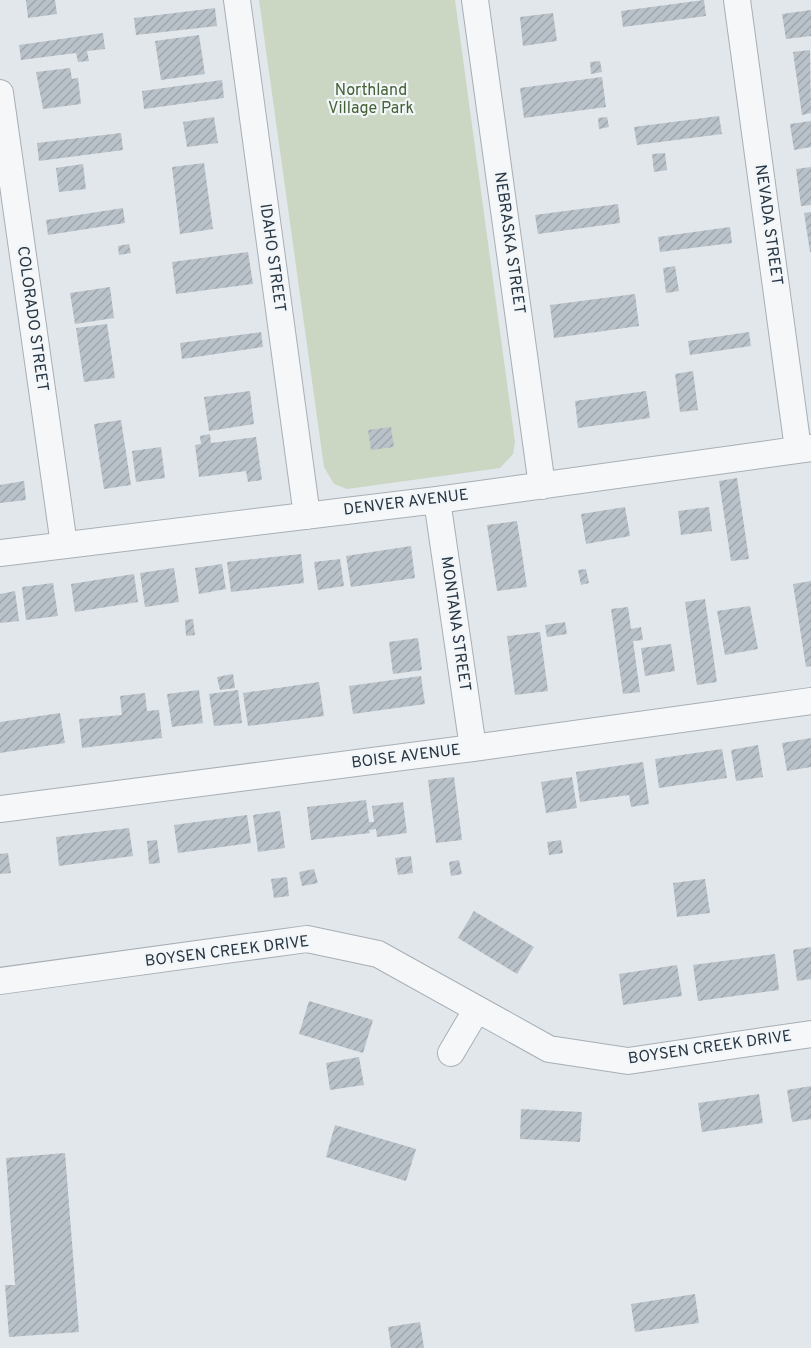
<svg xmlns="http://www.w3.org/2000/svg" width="811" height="1348" font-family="Overpass,sans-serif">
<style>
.green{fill:#cbd6c3}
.building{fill:url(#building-hatch)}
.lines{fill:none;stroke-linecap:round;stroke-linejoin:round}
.street-casing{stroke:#a7afb6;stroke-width:28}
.street{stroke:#f5f7f9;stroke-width:26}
.labels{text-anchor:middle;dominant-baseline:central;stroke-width:4.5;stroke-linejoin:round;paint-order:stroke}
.park-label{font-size:16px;fill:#456135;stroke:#f2f6f8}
.street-label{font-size:16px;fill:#293744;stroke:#f2f6f8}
</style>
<defs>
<pattern id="building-hatch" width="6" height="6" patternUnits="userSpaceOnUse" patternTransform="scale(1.5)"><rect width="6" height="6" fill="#b9c1c9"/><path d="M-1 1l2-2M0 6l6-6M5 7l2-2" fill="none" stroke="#9fa6ae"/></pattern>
</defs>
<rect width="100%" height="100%" fill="#e2e7eb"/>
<path class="green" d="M259,0H455L515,442L513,454L500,468L347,489L334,484L324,467Z"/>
<path class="building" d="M26,0H55L57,14L28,18Z
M704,0L706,16L623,27L621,11Z
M215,8L217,26L136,35L134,18Z
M811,10V36L786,39L782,14Z
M553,13L557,41L523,46L520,17Z
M103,33L105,49L87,51L89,61L78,62L76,53L21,60L19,45Z
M199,35L205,74L161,80L155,41Z
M810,50L811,113L802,115L793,52Z
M600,61L602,72L591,74L590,62Z
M70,68L72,79L78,78L81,104L43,109L36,72Z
M602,77L606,107L524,118L520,88Z
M222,80L224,98L144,109L142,91Z
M719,116L722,134L637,145L634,127Z
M214,117L218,143L187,147L183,122Z
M607,117L609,127L599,129L598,118Z
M811,121V147L794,150L790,124Z
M121,133L123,150L39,161L37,143Z
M665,153L667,170L654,172L652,154Z
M204,163L213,229L180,234L172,167Z
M83,164L86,189L59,192L56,168Z
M811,167V205L801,206L796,169Z
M618,204L620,223L538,234L535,215Z
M123,208L125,223L48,235L46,220Z
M811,212V252H810L804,213Z
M730,227L732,243L660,252L658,237Z
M129,244L131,253L119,255L118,246Z
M248,252L253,284L176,294L172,262Z
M675,266L679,291L666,293L663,268Z
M110,287L114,318L75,324L70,293Z
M635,294L639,326L554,338L550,305Z
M107,324L115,378L84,382L76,328Z
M261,332L263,347L182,359L180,343Z
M749,332L751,346L690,355L688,341Z
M693,371L698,410L680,412L675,374Z
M250,391L254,424L209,431L204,397Z
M646,391L650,418L578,428L575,401Z
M121,420L131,485L104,489L94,424Z
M391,427L394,447L371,450L368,430Z
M210,434L211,443L256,437L262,480L248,482L246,471L199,477L195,445L201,444L200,436Z
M161,447L165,478L136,482L132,451Z
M737,478L749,559L731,561L719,481Z
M24,481L26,500L0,503V485Z
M625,507L630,536L586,544L581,514Z
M709,507L712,531L681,535L678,511Z
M517,521L527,587L497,591L487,525Z
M411,546L415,578L351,587L346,556Z
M301,554L304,583L231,592L227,562Z
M340,559L344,586L318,590L314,562Z
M222,564L226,589L199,594L195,568Z
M174,568L179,602L145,607L140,573Z
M586,569L589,583L581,585L578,570Z
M134,574L138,602L75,612L71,584Z
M811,581V666L806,667L793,584Z
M53,583L58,616L26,620L22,587Z
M15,591L19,621L0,623V594Z
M705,599L717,682L697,685L685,602Z
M750,606L758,649L725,655L717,611Z
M628,607L631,629L641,627L643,640L633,641L640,692L623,694L611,609Z
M193,619L195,635L186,636L185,620Z
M565,622L567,634L547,637L545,625Z
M540,632L548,691L515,695L507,636Z
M418,638L422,670L393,674L389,642Z
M671,644L675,671L645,676L641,648Z
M233,674L235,688L220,690L217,677Z
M421,676L425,704L353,714L349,686Z
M319,682L324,716L248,726L243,693Z
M199,690L203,723L172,727L167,694Z
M238,690L242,723L214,726L209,694Z
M145,693L147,711L159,710L162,738L82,748L79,719L122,715L120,696Z
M60,713L65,743L0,753V722Z
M811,738V767L787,771L782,743Z
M758,745L763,777L736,781L731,750Z
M722,749L727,778L659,788L655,759Z
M643,762L649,804L631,807L629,795L580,802L576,772Z
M454,777L462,840L436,843L428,780Z
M572,777L577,808L546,813L541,782Z
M366,800L369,822H374L372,806L403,802L407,833L377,837L376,829L369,830L370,833L311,840L307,807Z
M280,811L285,848L258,852L253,815Z
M247,815L251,843L178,853L174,825Z
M129,828L133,856L59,866L56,837Z
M157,840L160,863L149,864L147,841Z
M561,840L563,853L549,855L547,842Z
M8,853L11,873L0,874V854Z
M411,856L413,873L398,875L395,858Z
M459,860L462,874L451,876L449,862Z
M314,869L318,883L302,886L299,872Z
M287,877L289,896L274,898L271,879Z
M705,879L710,913L677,917L673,883Z
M474,911L534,947L517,974L458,938Z
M811,947V979L797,981L793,950Z
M775,954L779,990L698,1001L693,965Z
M677,965L682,996L623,1005L619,974Z
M309,1001L373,1020L363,1053L299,1034Z
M359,1057L364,1085L330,1090L326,1063Z
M811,1086V1119L792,1122L787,1090Z
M759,1094L763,1123L702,1132L698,1103Z
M521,1109L582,1112L580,1142L520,1139Z
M335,1125L416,1149L406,1181L326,1157Z
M65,1153L79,1332L9,1337L5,1285H15L6,1158Z
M695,1294L699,1323L635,1332L631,1304Z
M420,1322L424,1348H391L388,1327Z"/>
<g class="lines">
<defs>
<path id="street" d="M237,0L307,516
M475,0L542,486
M737,0L798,449
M0,93L64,545
M437,500L473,748
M0,553L437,500L811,448
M0,809L473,748L811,701
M0,981L307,939L378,954L549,1049L628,1061L811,1034
M451,1053L477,1009"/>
</defs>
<use href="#street" class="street-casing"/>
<use href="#street" class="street"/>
</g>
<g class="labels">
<g class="park-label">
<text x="371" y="91">Northland<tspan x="371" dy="18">Village Park</tspan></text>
</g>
<g class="street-label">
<text transform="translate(768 225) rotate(82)">NEVADA STREET</text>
<text transform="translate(509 243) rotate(82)">NEBRASKA STREET</text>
<text transform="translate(272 258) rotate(82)">IDAHO STREET</text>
<text transform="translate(32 319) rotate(82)">COLORADO STREET</text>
<text transform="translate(406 503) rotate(-7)">DENVER AVENUE</text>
<text transform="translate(455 624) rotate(82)">MONTANA STREET</text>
<text transform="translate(406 757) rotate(-7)">BOISE AVENUE</text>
<text transform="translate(227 952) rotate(-7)">BOYSEN CREEK DRIVE</text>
<text transform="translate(710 1048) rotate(-8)">BOYSEN CREEK DRIVE</text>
</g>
</g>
</svg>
